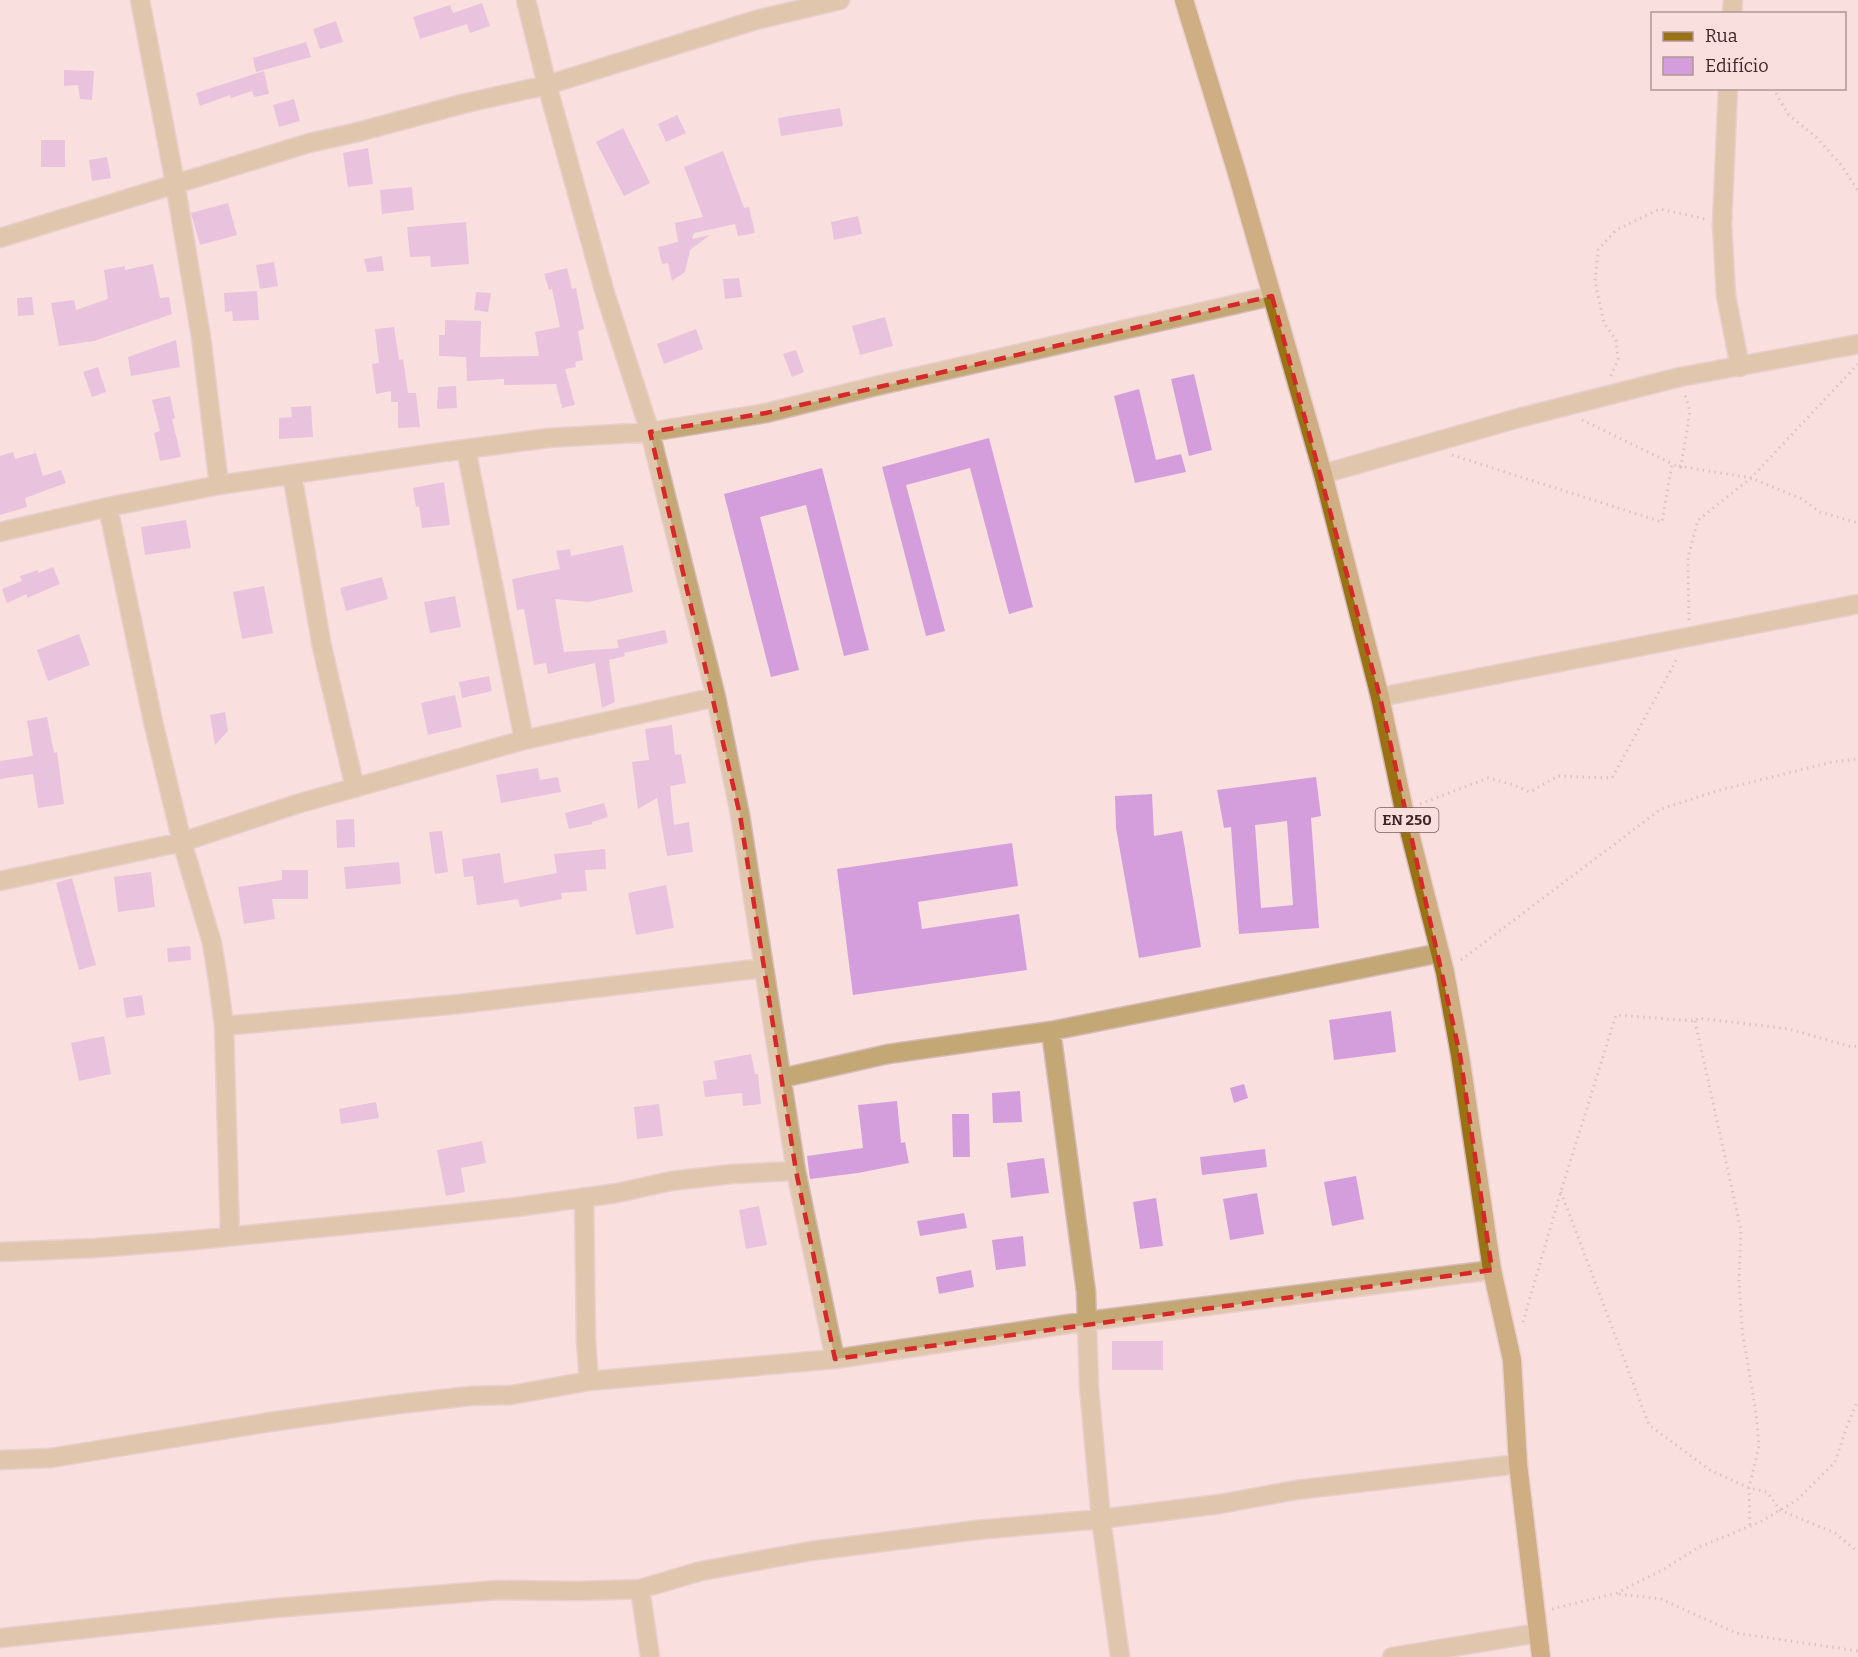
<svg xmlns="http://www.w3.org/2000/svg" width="1858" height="1657" font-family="Bitter,serif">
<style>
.building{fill:#d49edd;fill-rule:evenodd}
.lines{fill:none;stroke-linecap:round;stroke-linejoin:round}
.minor-casing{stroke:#d4bbba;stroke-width:21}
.primary-casing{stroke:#d4bbba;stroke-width:21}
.path{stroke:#b89f9e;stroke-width:3;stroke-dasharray:1.5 4.5;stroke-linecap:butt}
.minor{stroke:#c3a774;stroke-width:18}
.primary{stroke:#9a7113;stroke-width:18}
.marked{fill:none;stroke:#d62828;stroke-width:4.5;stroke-dasharray:12 8;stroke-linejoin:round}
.labels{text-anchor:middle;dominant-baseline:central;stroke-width:6;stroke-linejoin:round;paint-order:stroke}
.shield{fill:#f9e0de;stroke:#785f5f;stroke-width:1.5}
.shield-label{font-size:15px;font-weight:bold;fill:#402828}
</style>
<rect width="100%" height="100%" fill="#f9e0de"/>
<path class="building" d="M482,3L490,26L470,33L467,24L420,39L413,17L450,5L453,13Z
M336,21L343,42L320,49L313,29Z
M306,42L311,57L256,72L253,58Z
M64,70L94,71L92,100L80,99L78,85L64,86Z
M264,71L269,94L254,97L252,91L231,98L230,95L200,106L196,93Z
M294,99L300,121L279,127L273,105Z
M840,108L843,126L781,136L778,118Z
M677,115L686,133L666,142L658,124Z
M623,128L650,183L624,196L596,142Z
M41,140H65V167H41Z
M368,148L373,184L348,187L343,153Z
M723,151L744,208L749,207L755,233L738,236L735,224L694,233L692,239L710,235L690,250L685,272L672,281L668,263L662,264L658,247L678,242L675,223L703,217L684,167Z
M107,157L111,178L92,181L89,160Z
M412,187L414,210L382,214L380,190Z
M228,203L237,235L200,245L191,213Z
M858,216L862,234L834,240L831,222Z
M466,222L469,264L431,267L430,256L410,257L407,227Z
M382,256L384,271L367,272L364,259Z
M274,262L278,286L260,289L256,265Z
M153,264L160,298L169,297L172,314L94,341L59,346L51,303L74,300L76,310L108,299L104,270L125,266V270Z
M567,268L572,289L576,288L584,329L578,331L583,360L575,362L576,367L565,369L575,405L562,408L556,384L504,385V379L467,381L466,357L439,356V335H445V320L481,321L480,357L539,356L535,332L560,327L552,289L549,290L544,274Z
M739,278L742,297L725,299L723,279Z
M257,291L259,320L233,321L232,311L225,312L224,293Z
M476,292L491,293L488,312L474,310Z
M32,297L34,315L18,316L17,298Z
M885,317L893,346L860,355L852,326Z
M394,327L399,360L403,359L408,393H416L420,427L398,428V402H391V391L376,394L372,364L379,363L375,329Z
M696,329L703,349L664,364L657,344Z
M176,340L180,367L131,376L128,357Z
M796,350L804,372L792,377L783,354Z
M98,367L106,392L92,397L83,372Z
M1194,374L1212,450L1189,456L1171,379Z
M456,386L457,408L437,409L438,387Z
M1139,389L1156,460L1181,454L1186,472L1135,483L1114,396Z
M170,396L175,418L172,419L181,457L160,461L154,433L160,431L152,400Z
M311,406L313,437L279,439V418L292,417L291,407Z
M989,438L1033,607L1009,614L970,468L906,485L945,631L926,636L882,467Z
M13,452L15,459L36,453L43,476L61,470L66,483L25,498L27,507L0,515V456Z
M822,468L869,650L844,656L806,505L760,517L799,670L771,677L724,494Z
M444,482L450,525L422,528L419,506L416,507L413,488Z
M186,520L191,548L145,555L141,527Z
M623,545L633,592L588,602L555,599L564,652L619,648L617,640L665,630L668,643L624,653L625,656L609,660L615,702L602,708L595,663L548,674L546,663L534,665L524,609L517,610L512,579L560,569L556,551L570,549L571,556Z
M53,567L60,584L27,598V594L7,603L2,589L22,581L20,576L38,570V573Z
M382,577L388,599L346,611L340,588Z
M264,586L273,633L242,639L233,592Z
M455,596L461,627L430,633L424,602Z
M79,634L90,665L48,681L37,650Z
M489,676L492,691L462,698L459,682Z
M455,695L462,727L428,735L421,703Z
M225,712L228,731L215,745L210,715Z
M47,717L54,753L57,752L64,804L38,808L33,774L0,779V761L33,756L27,721Z
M672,725L675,755L681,754L686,783L670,786L674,825L689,822L693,852L667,856L657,798L638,809L632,762L649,760L645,729Z
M538,768L540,780L558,777L561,792L501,803L496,775Z
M1316,777L1321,816L1311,818L1319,928L1239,934L1231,827L1224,828L1217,790ZM1287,821L1293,905L1261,908L1255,825Z
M1152,794L1154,836L1182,831L1201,947L1139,958L1116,828L1115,796Z
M604,803L608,817L592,822V824L569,829L565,813Z
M354,819L355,847L337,848L336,820Z
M442,831L448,872L435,874L429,832Z
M1012,843L1018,886L918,902L922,929L1019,914L1027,970L853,995L837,869Z
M605,849L606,869L585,870L587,891L561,893L562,899L520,907L518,899L477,905L473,876L464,877L462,859L500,853L504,883L557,873L554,854Z
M399,862L401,884L346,889L344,867Z
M282,870H308V899H272L275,919L244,924L238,887L282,880Z
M151,872L155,907L118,912L114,877Z
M72,878L96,965L79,970L56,883Z
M666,885L674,928L636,935L628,893Z
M190,946L191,960L168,962L167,948Z
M142,995L145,1015L126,1018L123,998Z
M1391,1011L1396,1052L1334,1060L1329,1020Z
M104,1036L111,1074L79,1081L71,1043Z
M751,1054L755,1074H758L761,1104L743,1106L742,1093L705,1097L703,1081L717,1079L714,1061Z
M1244,1084L1248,1098L1234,1103L1230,1088Z
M1020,1091L1022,1122L993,1123L992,1093Z
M897,1101L901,1143L905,1142L909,1163L858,1173L810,1179L807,1156L863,1148L858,1105Z
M376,1102L379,1118L341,1124L339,1109Z
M659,1104L663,1136L637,1139L634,1107Z
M952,1114H969L970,1157H953Z
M482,1141L486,1163L461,1168L465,1192L446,1196L437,1150Z
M1265,1149L1267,1167L1202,1175L1200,1157Z
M1044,1158L1049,1193L1011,1198L1007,1163Z
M1356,1176L1364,1219L1332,1226L1324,1182Z
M1257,1193L1264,1234L1230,1240L1223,1199Z
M1156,1198L1163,1246L1140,1249L1133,1202Z
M759,1206L767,1245L746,1249L739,1210Z
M964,1213L967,1228L920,1236L917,1221Z
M1023,1236L1026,1266L996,1270L992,1240Z
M971,1270L974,1287L939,1294L936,1277Z
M1112,1341H1163V1370H1112Z"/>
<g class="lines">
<defs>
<path id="minor" d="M140,0L175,183L201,337L219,485
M526,0L547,85L605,293L650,432L716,697L740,815L796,1171L835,1359
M1732,14L1733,0
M1728,88L1722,224L1726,296L1740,367
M0,238L309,143L354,133L466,103L547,85L756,20L840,0
M466,449L524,740
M292,474L322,647L355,788
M1323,474L1515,419L1680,377L1858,344
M108,507L154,726L182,842L212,943L218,980L224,1026L230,1236
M0,532L108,507L219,485L443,452L548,438L650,432L766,413L876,386L1272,296
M1380,697L1858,604
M0,881L182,842L297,804L524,740L716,697
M224,1026L459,1004L764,968
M1051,1031L1086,1292L1089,1387L1101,1519L1120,1657
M782,1078L888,1054L1051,1031L1440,953
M584,1197L586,1341L589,1381
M0,1252L96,1248L196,1240L397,1220L517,1207L617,1193L671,1181L732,1174L796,1171
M0,1460L51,1458L81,1453L270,1422L391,1405L470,1396L511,1395L589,1381L835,1359L1088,1321L1492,1270
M640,1589L650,1657
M0,1638L275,1608L498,1590L578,1591L640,1589L701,1571L811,1551L977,1530L1101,1519L1220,1504L1296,1490L1518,1464
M1392,1657L1538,1633"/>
<path id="primary" d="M1184,0L1237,173L1323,474L1380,697L1404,810L1445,972L1460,1055L1492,1270L1512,1360L1518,1464L1541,1657"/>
</defs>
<use href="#minor" class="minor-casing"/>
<use href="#primary" class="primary-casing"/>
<path class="path" d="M1773,88L1788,114L1817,138L1842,166L1858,191
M1611,376L1618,359L1616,340L1604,323L1595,281L1598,250L1616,230L1660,209L1705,219
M1582,420L1673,464
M1452,455L1662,522L1672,464L1681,467L1690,411L1684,392
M1679,466L1751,478L1802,499L1820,512L1858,523
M1689,620L1688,557L1698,520L1751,478L1858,364
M1420,804L1488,778L1511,784L1530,792L1558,776L1612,778L1678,657
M1461,960L1661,809L1720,790L1832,762L1858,759
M1695,1021L1741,1230L1739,1281L1742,1330L1756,1413L1759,1446L1749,1488L1750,1526
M1561,1192L1649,1425L1710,1470L1749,1488L1767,1492L1780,1510L1835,1533L1858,1552
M1523,1322L1561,1191L1616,1015L1695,1021L1698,1018L1789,1029L1852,1047L1858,1046
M1619,1594L1661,1599L1736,1633L1858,1651
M1552,1609L1617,1593L1664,1569L1699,1547L1760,1522L1797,1500L1835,1462L1847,1426L1858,1400"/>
<use href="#minor" class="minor"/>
<use href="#primary" class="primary"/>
</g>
<path d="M0 0H1858V1657H0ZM1272,296L1380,697L1460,1055L1492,1270L835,1359L796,1171L740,815L650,432L766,413Z" fill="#f9e0de" fill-opacity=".55" fill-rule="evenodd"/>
<path class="marked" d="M1272,296L1380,697L1460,1055L1492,1270L835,1359L796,1171L740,815L650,432L766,413Z"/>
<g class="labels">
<rect class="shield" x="1375.5" y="808" width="63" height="24" rx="4.5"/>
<g class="shield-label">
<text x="1407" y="820">EN 250</text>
</g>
</g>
<rect x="1651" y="12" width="195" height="78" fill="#f9e0de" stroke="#af9695" stroke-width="1.5"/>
<rect x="1663" y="32" width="30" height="9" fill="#9a7113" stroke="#af9695" stroke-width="1.5"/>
<text x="1705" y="42" font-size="18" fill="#402828">Rua</text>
<rect x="1663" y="57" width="30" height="18" fill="#d49edd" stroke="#af9695" stroke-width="1.5"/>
<text x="1705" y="72" font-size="18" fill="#402828">Edifício</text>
</svg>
